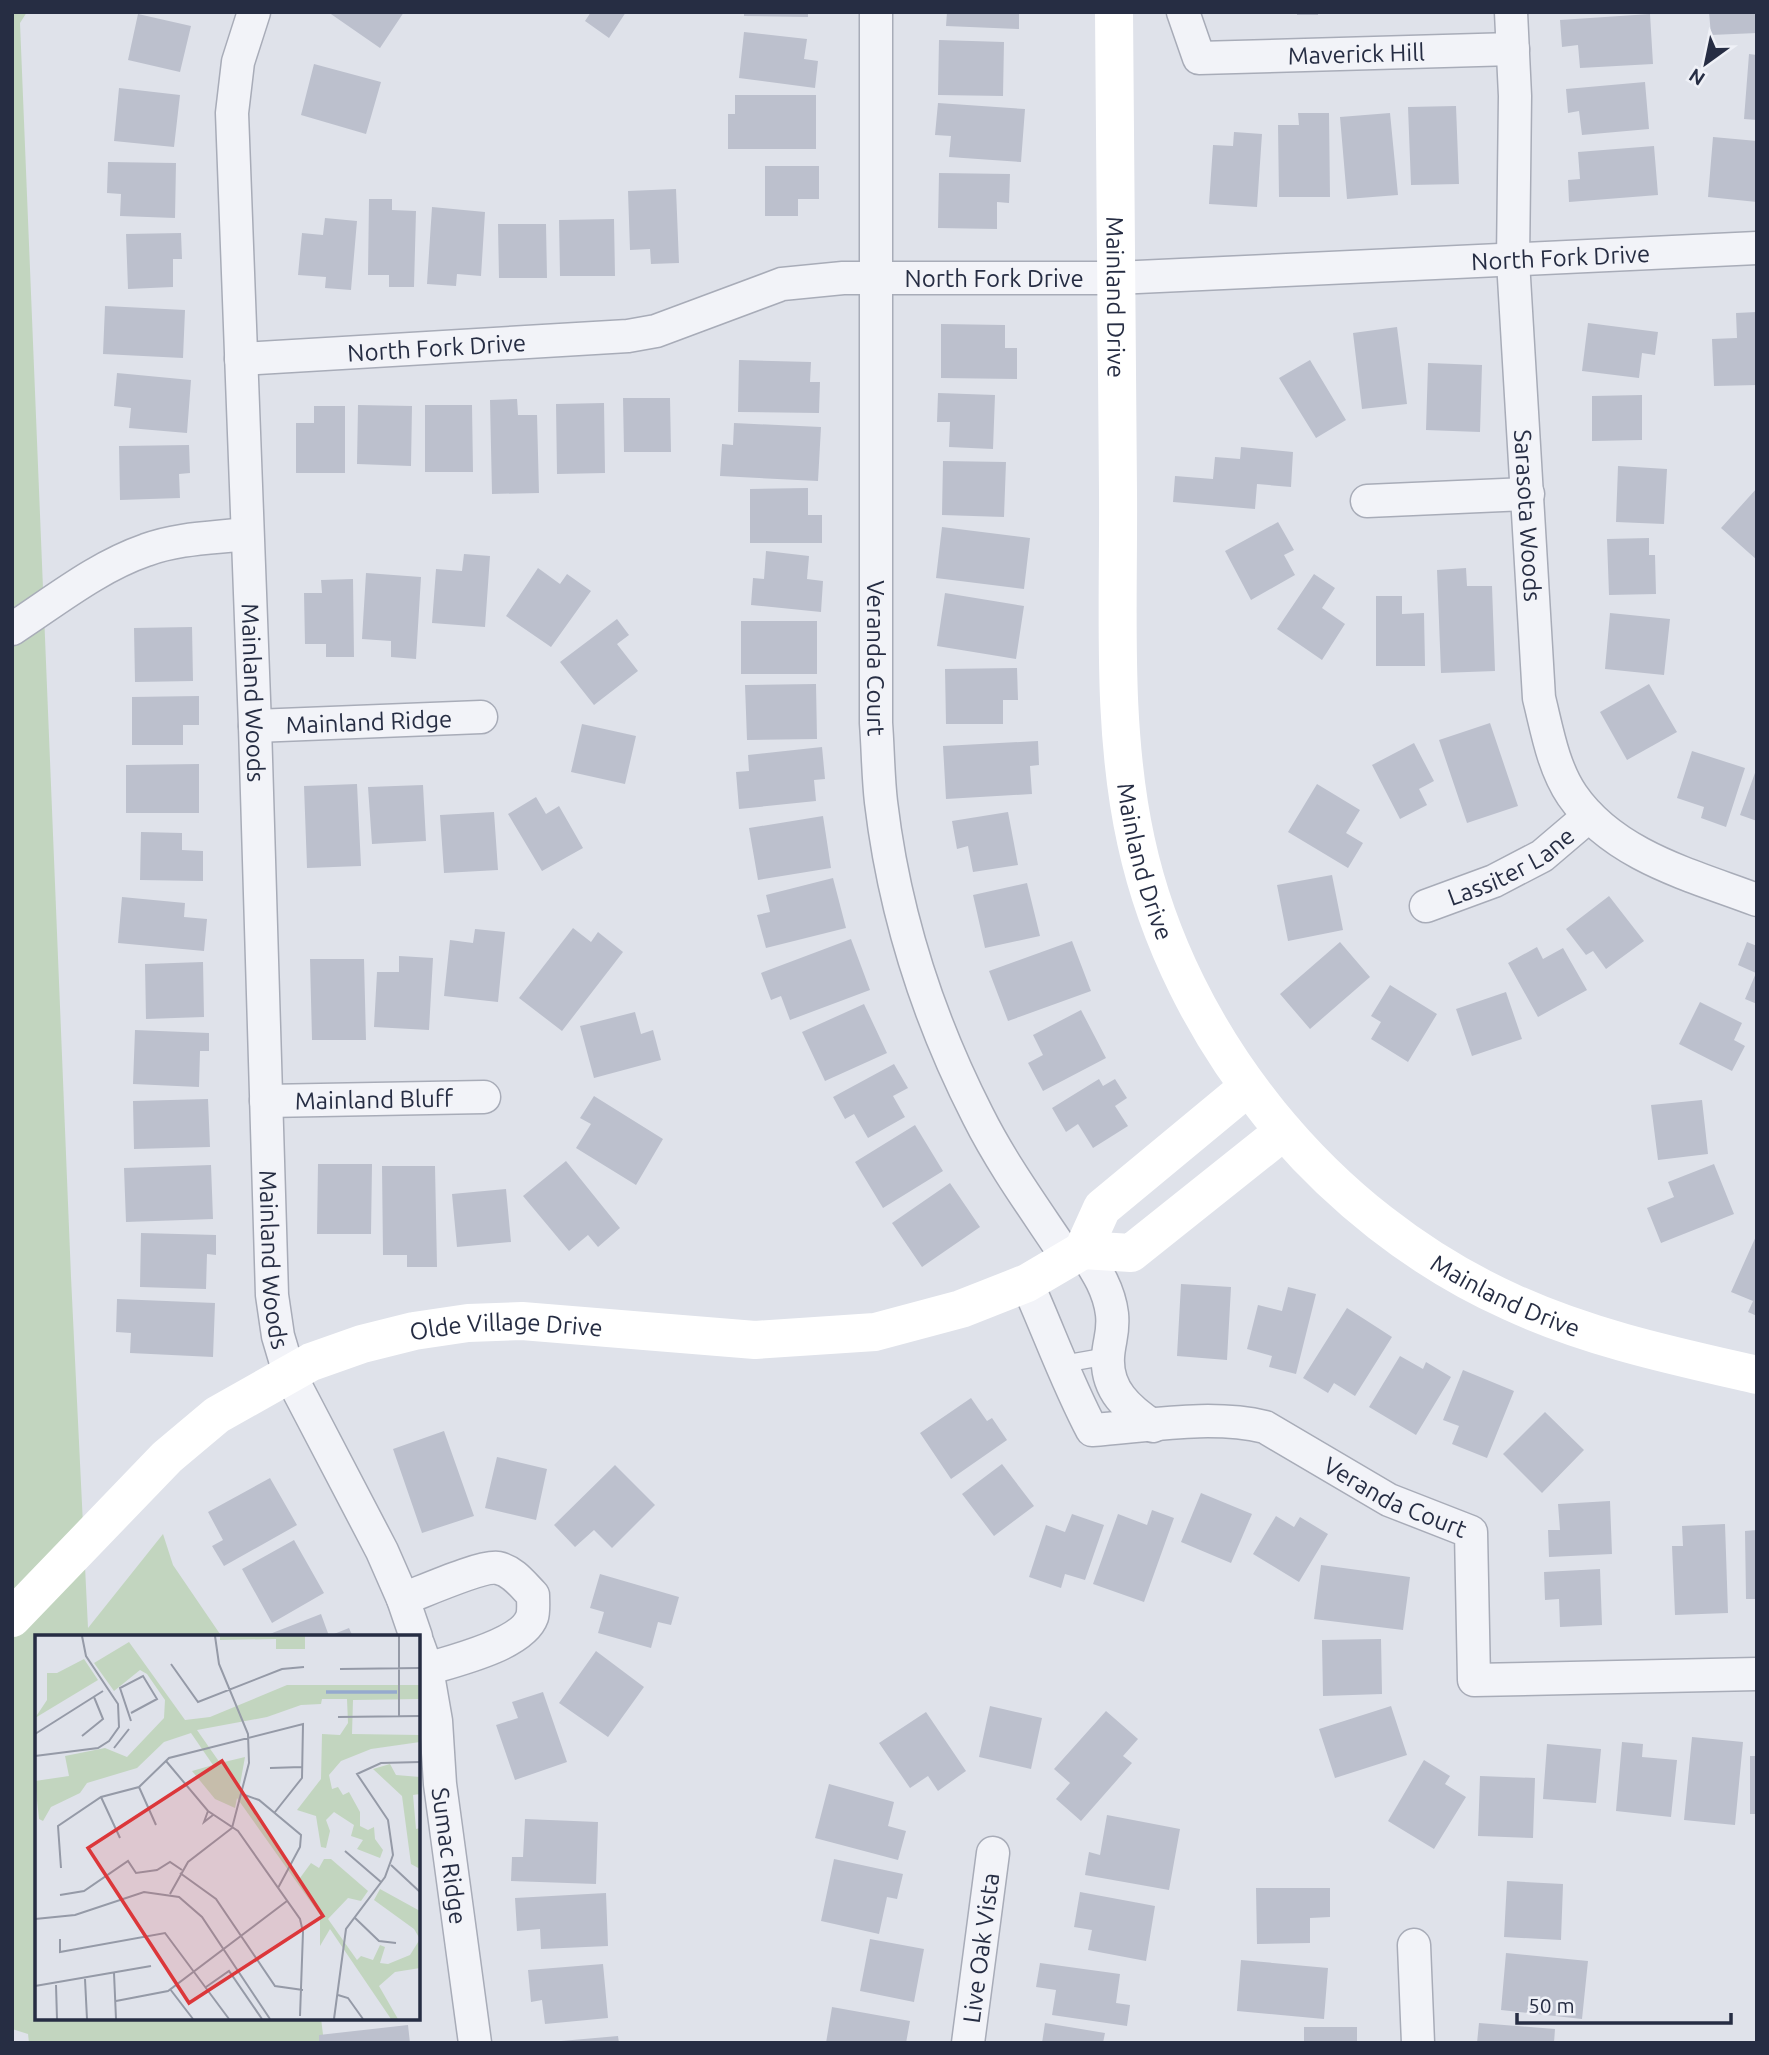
<svg xmlns="http://www.w3.org/2000/svg" width="1769" height="2055" font-family="Ubuntu,sans-serif">
<style>
.green{fill:#c2d5bf}
.building{fill:#bcc0cd}
.lines{fill:none;stroke-linecap:round;stroke-linejoin:round}
.lane-casing{stroke:#a8acb8;stroke-width:19}
.street-casing{stroke:#a8acb8;stroke-width:35}
.lane{stroke:#f2f3f8;stroke-width:16}
.street{stroke:#f2f3f8;stroke-width:32}
.secondary{stroke:#fff;stroke-width:38}
.labels{text-anchor:middle;dominant-baseline:central;stroke-width:5;stroke-linejoin:round;paint-order:stroke}
.street-label{font-size:24px;fill:#262d43;stroke:#eff1f7}
.inset-river{fill:none;stroke:#96aace;stroke-width:3.5}
.inset-road{fill:none;stroke:#959aa7;stroke-width:2}
.view{fill:#dc373a;fill-opacity:0.15;stroke:#dc373a;stroke-width:3.5}
.inset-edge{fill:none;stroke:#262d43;stroke-width:3.5}
</style>
<rect width="100%" height="100%" fill="#dfe2ea"/>
<path class="green" d="M12,12H27L20,23L71,1277L88,1628L163,1534L173,1565L222,1637H37V2018H321L324,2043H29L28,2034L12,2029Z"/>
<path class="building" d="M328,12H404L380,48Z
M591,12H626L609,38L585,21Z
M744,12H808V17L744,16Z
M947,12H1019V29L946,26Z
M1297,12H1318V15H1297Z
M1709,12H1757V33L1711,35Z
M138,14L191,26L180,72L128,60Z
M1650,14L1653,64L1580,68L1578,45L1562,47L1560,20Z
M744,32L807,39L804,59L818,61L815,88L739,78Z
M939,40L1004,42L1003,96L938,95Z
M1749,54L1757,55V120L1744,119Z
M314,64L381,82L366,134L301,115Z
M1645,82L1649,129L1582,135L1579,111L1568,113L1566,89Z
M119,88L180,95L174,147L114,141Z
M735,95H816V149H728V114H735Z
M938,103L1025,109L1021,162L949,157L951,136L935,135Z
M1456,106L1459,184L1411,185L1408,107Z
M1298,113H1329L1330,197H1279L1278,125H1299Z
M1390,113L1398,195L1347,199L1340,117Z
M1234,132L1262,134L1257,207L1209,204L1213,145L1233,146Z
M1713,137L1757,141V202L1708,197Z
M1654,146L1658,195L1569,202L1568,180L1580,179L1578,152Z
M108,162L176,163L175,218L120,216L121,194L107,193Z
M765,166H819V199H798V216H765Z
M939,173L1010,174L1009,203L997,202V229L938,228Z
M676,189L679,263L651,264L650,249L630,250L628,191Z
M369,199H392V210L416,211L414,287H389V275H368Z
M432,207L485,212L481,276L457,274L456,286L427,284Z
M325,218L357,221L351,290L325,288L326,277L298,275L302,233L323,235Z
M614,219L615,276H560L559,220Z
M498,224H546L547,278H499Z
M181,233L182,259H173V287L128,289L126,234Z
M105,306L185,310L183,358L103,354Z
M1757,312V385L1714,386L1712,339L1737,338L1736,313Z
M1588,323L1658,332L1655,355L1642,353L1639,378L1582,371Z
M941,324L1005,325V348H1017V379L941,378Z
M1397,327L1407,404L1362,409L1353,333Z
M739,360L811,362L810,382H820L819,413L738,412Z
M1310,360L1346,420L1316,438L1279,378Z
M1428,363L1482,365L1480,432L1426,430Z
M117,373L191,380L187,433L129,428L131,408L114,406Z
M938,393L995,395L993,449L949,447L950,422H937Z
M1642,395V440L1592,441V396Z
M623,398H670L671,452H624Z
M517,399L518,415H537L539,493L492,494L490,400Z
M604,403L605,473L557,474L556,404Z
M358,405L412,406L411,466L357,464Z
M425,405H472L473,472H425Z
M314,406H345V473H296V423H314Z
M734,423L821,427L818,481L720,476L722,444L733,445Z
M189,445L190,473L179,474L180,498L120,500L119,446Z
M1241,447L1293,452L1291,487L1257,484L1255,509L1173,502L1175,476L1213,479L1215,457L1240,459Z
M943,461L1006,462L1004,517L942,515Z
M1618,466L1667,469L1664,524L1616,522Z
M808,488V515H822V543H750V489Z
M1757,488V560L1721,528Z
M1278,522L1294,550L1284,555L1295,575L1251,600L1225,551Z
M942,527L1030,538L1024,589L936,578Z
M1649,538V555H1655L1656,594L1609,595L1607,539Z
M766,551L809,556L807,579L823,581L821,612L751,605L753,578L764,579Z
M464,554L490,556L485,627L432,623L436,569L462,571Z
M538,568L560,584L567,574L591,591L551,647L506,616Z
M1466,568L1467,586H1492L1495,671L1441,673L1437,570Z
M366,573L421,577L416,659L391,657V641L362,639Z
M1314,574L1335,588L1322,608L1345,624L1322,660L1277,629Z
M353,579L354,657H326V644H305L304,593H322L321,580Z
M945,593L1024,606L1016,659L937,646Z
M1376,596H1402V614L1424,613L1425,666H1376Z
M1610,613L1670,619L1664,675L1605,669Z
M617,619L629,635L617,644L638,671L594,705L560,662Z
M741,621H817V674H741Z
M192,627L193,681L135,682L134,628Z
M1017,668L1018,700H1003V724H946L945,669Z
M816,684L817,739L747,740L745,685Z
M1649,684L1677,732L1627,760L1600,712Z
M199,696V725H183V745H132V697Z
M1490,723L1518,806L1467,823L1439,740Z
M582,724L636,736L625,784L571,772Z
M1038,741L1039,765L1030,766L1032,794L946,799L943,746Z
M1414,743L1434,781L1419,789L1427,805L1400,819L1372,765Z
M822,747L825,779L814,780L816,801L739,809L736,772L749,771L748,755Z
M1692,751L1745,768L1726,827L1701,818L1704,807L1677,798Z
M199,764V813H126V765Z
M1756,770H1757V821L1740,815Z
M357,784L361,866L307,868L304,786Z
M1317,784L1360,810L1346,833L1363,843L1348,868L1288,832Z
M423,785L426,841L372,844L368,787Z
M536,797L546,814L559,806L583,848L542,871L508,814Z
M494,812L498,870L444,873L440,815Z
M1008,812L1018,865L973,872L968,846L957,849L952,821Z
M823,816L831,868L758,880L749,828Z
M141,832L182,833V850L203,851V881L140,880Z
M1332,875L1343,930L1288,941L1277,885Z
M833,878L846,928L766,948L757,915L770,912L766,895Z
M1027,883L1040,936L985,948L973,895Z
M1609,896L1644,941L1606,969L1593,951L1586,955L1566,929Z
M122,897L185,903L184,917L207,919L204,951L118,943Z
M573,928L591,942L598,932L623,952L562,1031L519,998Z
M475,929L505,932L498,1002L444,996L450,940L473,943Z
M851,939L870,990L790,1020L781,996L771,1000L761,973Z
M1072,941L1091,991L1008,1021L989,971Z
M1340,942L1370,977L1310,1029L1280,994Z
M1747,942L1757,946V1004L1745,999L1756,973L1738,965Z
M1537,947L1543,959L1563,948L1587,990L1538,1017L1508,963Z
M399,956L433,958L429,1030L374,1027L377,972H399Z
M310,959H364L366,1040H312Z
M203,962L204,1017L146,1019L145,964Z
M1390,985L1437,1014L1408,1062L1371,1039L1381,1022L1371,1016Z
M1506,992L1522,1039L1472,1056L1456,1009Z
M1700,1002L1742,1023L1734,1040L1745,1046L1732,1071L1679,1044Z
M864,1004L887,1053L825,1081L802,1032Z
M1081,1010L1106,1058L1043,1091L1028,1063L1043,1055L1033,1035Z
M635,1012L641,1034L653,1030L661,1060L594,1078L580,1026Z
M135,1030L209,1033V1051H200L199,1087L133,1084Z
M894,1064L908,1088L893,1096L905,1117L868,1138L854,1114L845,1119L833,1097Z
M1099,1079L1103,1086L1115,1079L1127,1098L1115,1106L1128,1126L1093,1148L1078,1124L1066,1132L1052,1108Z
M594,1096L663,1139L636,1185L576,1148L591,1124L580,1118Z
M208,1099L210,1147L134,1149L133,1101Z
M1702,1100L1708,1154L1658,1160L1651,1105Z
M915,1125L943,1171L883,1208L855,1162Z
M566,1161L620,1228L598,1247L588,1235L569,1251L523,1196Z
M318,1164H372L371,1234H317Z
M1714,1164L1734,1214L1661,1243L1647,1208L1674,1197L1668,1182Z
M211,1165L213,1219L126,1222L124,1168Z
M382,1166H435L437,1267H407V1255H383Z
M950,1183L980,1227L922,1267L892,1223Z
M506,1189L511,1242L457,1247L452,1194Z
M141,1233L216,1235V1255L207,1254L206,1289L140,1287Z
M1757,1234V1316L1748,1312L1753,1301L1731,1292Z
M1181,1284L1231,1287L1227,1360L1177,1356Z
M1288,1287L1316,1294L1296,1374L1269,1367L1272,1356L1247,1349L1258,1305L1282,1311Z
M117,1299L215,1303L213,1357L130,1353L131,1333L116,1332Z
M1347,1308L1392,1337L1355,1396L1334,1383L1328,1393L1303,1378Z
M1400,1356L1423,1369L1426,1362L1451,1377L1416,1435L1369,1407Z
M1463,1370L1514,1391L1487,1458L1452,1444L1459,1426L1443,1420Z
M971,1398L987,1421L992,1418L1007,1440L951,1479L920,1433Z
M1545,1412L1584,1450L1542,1493L1503,1454Z
M444,1431L474,1516L422,1533L393,1449Z
M497,1457L547,1469L536,1520L485,1508Z
M1002,1464L1034,1506L994,1536L962,1494Z
M615,1465L655,1505L612,1548L594,1530L575,1547L554,1525Z
M270,1478L297,1525L224,1566L212,1546L223,1540L208,1512Z
M1201,1493L1252,1514L1231,1563L1181,1542Z
M1610,1501L1612,1554L1549,1557L1548,1530H1560L1558,1504Z
M1152,1510L1174,1518L1144,1602L1093,1584L1118,1514L1147,1525Z
M1072,1514L1104,1525L1085,1580L1065,1574L1061,1588L1029,1577L1046,1525L1065,1532Z
M1276,1516L1294,1527L1300,1517L1328,1534L1299,1582L1253,1554Z
M1725,1524L1728,1613L1675,1615L1672,1546H1683L1682,1526Z
M1757,1530V1599H1746L1745,1531Z
M294,1540L324,1593L272,1623L242,1569Z
M1321,1565L1410,1577L1403,1630L1314,1619Z
M1600,1569L1602,1625L1560,1627L1559,1599L1545,1600L1544,1572Z
M600,1574L679,1597L671,1625L658,1622L651,1648L598,1633L604,1612L590,1608Z
M321,1614L329,1636L349,1628L353,1637H262Z
M1381,1639L1382,1694L1323,1696L1322,1640Z
M596,1651L644,1687L608,1737L559,1703Z
M543,1692L567,1762L515,1780L496,1725L518,1718L512,1702Z
M990,1706L1042,1718L1031,1769L979,1757Z
M1391,1706L1407,1755L1335,1778L1319,1729Z
M1106,1711L1138,1739L1123,1756L1132,1763L1081,1821L1056,1799L1070,1783L1054,1769Z
M926,1712L966,1771L938,1791L928,1776L910,1788L879,1743Z
M1692,1737L1743,1742L1735,1825L1684,1820Z
M1622,1742L1643,1744L1642,1757L1677,1760L1671,1817L1616,1811Z
M1547,1744L1601,1749L1596,1803L1543,1799Z
M1750,1756H1757V1814H1750Z
M1424,1760L1450,1776L1445,1784L1466,1797L1434,1849L1388,1821Z
M1480,1776L1535,1778L1533,1838L1478,1836Z
M829,1784L894,1802L888,1826L906,1831L898,1860L815,1838Z
M1107,1815L1180,1829L1169,1890L1085,1875L1089,1852L1100,1855Z
M525,1819L598,1822L596,1884L511,1881L512,1857H523Z
M834,1859L903,1874L897,1899L887,1897L879,1934L821,1921Z
M1507,1881L1563,1884L1561,1940L1504,1937Z
M1256,1888H1330V1917L1310,1918V1943L1257,1944Z
M1080,1892L1155,1906L1146,1961L1088,1950L1092,1930L1074,1927Z
M606,1893L608,1946L541,1949L540,1929L517,1931L515,1898Z
M870,1939L924,1949L914,2002L860,1991Z
M1506,1953L1588,1961L1582,2019L1501,2010Z
M1241,1960L1328,1968L1324,2019L1237,2011Z
M1040,1963L1120,1974L1116,2003L1130,2005L1127,2026L1052,2015L1056,1990L1036,1987Z
M603,1964L608,2018L545,2024L542,2000L531,2002L528,1970Z
M832,2007L910,2021L906,2043H826Z
M1045,2023L1105,2033L1103,2043H1042Z
M1479,2023L1555,2029L1554,2043H1477Z
M408,2025L410,2043H319V2035Z
M1304,2027H1357V2043H1304Z
M618,2036L619,2043H561V2041Z"/>
<g class="lines">
<defs>
<path id="lane" d="M1063,1364L1108,1356"/>
<g id="street">
<path id="s1" d="M254,12L238,62L232,113L255,726L272,1295L278,1336L289,1373L382,1551L403,1599L416,1637"/>
<path id="s2" d="M876,12V723C878,749 878,776 881,802C894,911 928,1018 978,1116C1003,1166 1037,1212 1068,1259"/>
<path id="s3" d="M1183,12L1199,58L1513,49"/>
<path id="s4" d="M1511,12L1515,96L1513,261L1539,698C1547,730 1553,767 1572,795C1614,856 1691,875 1757,900"/>
<path id="s5" d="M241,359L628,336L656,331L782,284L843,278H1116L1757,248"/>
<path d="M1367,501L1528,494"/>
<path d="M12,629C55,601 97,567 146,550C178,538 213,538 247,534"/>
<path id="s6" d="M255,726L481,717"/>
<path id="s7" d="M1426,906L1494,881L1542,856L1589,816"/>
<path id="s8" d="M266,1101L484,1097"/>
<path d="M1083,1250C1096,1270 1109,1289 1112,1314C1114,1333 1109,1340 1108,1357C1106,1390 1128,1409 1153,1426"/>
<path id="s9" d="M1027,1283C1049,1332 1067,1383 1092,1430C1148,1426 1210,1414 1265,1427L1389,1500L1471,1532L1474,1680L1757,1674"/>
<path d="M403,1599C422,1592 482,1565 498,1568C513,1571 523,1585 533,1595C533,1602 534,1611 532,1617C522,1645 453,1661 427,1669"/>
<path id="s10" d="M418,1644L427,1669L436,1721L440,1784L475,2043"/>
<path d="M1414,1945L1418,2043"/>
<path id="s11" d="M968,2043L993,1853"/>
</g>
</defs>
<use href="#lane" class="lane-casing"/>
<use href="#street" class="street-casing"/>
<use href="#lane" class="lane"/>
<use href="#street" class="street"/>
<g class="secondary">
<path id="s12" d="M1114,12C1115,172 1116,332 1118,491C1119,607 1111,727 1136,841C1179,1039 1326,1219 1511,1302C1589,1338 1674,1356 1757,1375"/>
<path d="M1083,1250L1131,1253L1284,1131"/>
<path id="s13" d="M12,1618L167,1457L217,1415L311,1362L362,1344L414,1331L468,1323L522,1321L755,1340L875,1332L961,1309L1027,1283L1083,1250L1102,1208L1248,1087"/>
</g>
</g>
<g class="labels">
<g class="street-label">
<text stroke="none"><textPath href="#s3" startOffset="206">Maverick Hill</textPath></text>
<text stroke="none"><textPath href="#s5" startOffset="1330">North Fork Drive</textPath></text>
<text stroke="none"><textPath href="#s5" startOffset="763">North Fork Drive</textPath></text>
<text stroke="none"><textPath href="#s12" startOffset="285">Mainland Drive</textPath></text>
<text stroke="none"><textPath href="#s5" startOffset="196">North Fork Drive</textPath></text>
<text stroke="none"><textPath href="#s4" startOffset="504">Sarasota Woods</textPath></text>
<text stroke="none"><textPath href="#s2" startOffset="646">Veranda Court</textPath></text>
<text stroke="none"><textPath href="#s1" startOffset="684">Mainland Woods</textPath></text>
<text stroke="none"><textPath href="#s6" startOffset="114">Mainland Ridge</textPath></text>
<text stroke="none"><textPath href="#s12" startOffset="852">Mainland Drive</textPath></text>
<text stroke="none"><textPath href="#s7" startOffset="94">Lassiter Lane</textPath></text>
<text stroke="none"><textPath href="#s8" startOffset="108">Mainland Bluff</textPath></text>
<text stroke="none"><textPath href="#s1" startOffset="1251">Mainland Woods</textPath></text>
<text stroke="none"><textPath href="#s12" startOffset="1438">Mainland Drive</textPath></text>
<text stroke="none"><textPath href="#s13" startOffset="597">Olde Village Drive</textPath></text>
<text stroke="none"><textPath href="#s9" startOffset="483">Veranda Court</textPath></text>
<text stroke="none"><textPath href="#s10" startOffset="215">Sumac Ridge</textPath></text>
<text stroke="none"><textPath href="#s11" startOffset="96">Live Oak Vista</textPath></text>
</g>
</g>
<g transform="translate(35 1635)">
<rect width="385" height="385" fill="#dfe2ea"/>
<path d="M185,1H270V14H241V4L185,5ZM94,7L150,85L175,82L252,50H385V64L318,65L317,99L385,100V107L336,114L306,126L294,140L297,154L303,152L308,160L314,157L325,177V191L333,195L339,192L340,204L348,215L345,223L322,214L328,205L316,201L319,190L299,177L291,185L295,196L291,213L286,212L281,181L262,175L286,144L287,99L305,100L313,88L312,64H287L286,69L266,70L232,82L162,95L185,128L210,122L204,155L265,243L276,228L284,233L289,224H296L333,256L326,266L313,263L293,284L322,325L326,321L338,325L345,310L350,312L345,328L353,329L375,320L385,304L379,294L339,265L345,254L385,276V333L360,337L344,351L363,384H356L295,294L285,311V280L202,163L200,173L180,164L157,136L178,130L156,98L129,107L102,133L52,148L45,158L16,172L8,186L4,184L0,146L34,141L30,121L70,113L92,122L129,83L130,65L112,39L105,35L79,56L59,28ZM49,24L63,45L0,83L12,65V38H22ZM355,129L361,140L385,142V159L378,160L381,194L385,193V234L376,229L367,161L338,134Z" fill="#c2d5bf"/>
<path class="inset-river" d="M291,57H362"/>
<path class="inset-road" d="M364,1V82M136,29L163,67L247,34L269,32M305,34L385,33M96,78L122,64L108,41L85,53L96,86M303,82L385,81M0,99L68,56M47,101L68,84L59,62M79,113L94,94M0,121L63,113L74,106L84,92L83,69L51,21L47,1M131,126L173,176L203,196L265,284L268,297L265,381M235,133L267,132M104,152L121,190M207,159L224,165L266,200L265,212L243,253M66,162L85,203M173,176L169,187L178,180M310,216L346,247M356,230L385,257M26,233L23,191L66,162L104,152L134,123L268,89L267,143L240,177M145,238L181,264L240,351L268,355M135,259L153,227L197,193L214,128L213,99L184,29L180,1M25,260L49,256L93,226L101,238L122,235L135,227L147,235M319,282L344,306L361,308M0,284L40,280L109,257L144,262L167,282L235,384M25,304V317L130,298L194,384M79,338L81,384M50,344L52,384M21,350L22,384M0,351L116,331M171,352L194,336L227,384M135,354L158,384M303,360L313,363L328,384M81,366L133,356L252,266M299,384L311,294L350,242L358,220L353,185L322,139L346,128L385,127"/>
<path class="view" d="M187,126L288,281L154,368L53,213Z"/>
<rect width="385" height="385" class="inset-edge"/>
</g>
<rect width="1769" height="2055" fill="none" stroke="#262d43" stroke-width="28"/>
<g transform="translate(1706 63) rotate(213)" stroke="#eff1f7" stroke-width="5" paint-order="stroke">
<path d="M0-5L12 26L0 18L-12 26Z" fill="#262d43"/>
<text y="-10" font-size="19" font-weight="bold" text-anchor="middle" fill="#262d43">N</text>
</g>
<path d="M1517 2013v10h214v-10" fill="none" stroke="#262d43" stroke-width="3.5"/>
<text x="1528" y="2013" font-size="21" fill="#262d43" stroke="#eff1f7" stroke-width="5" paint-order="stroke">50 m</text>
</svg>
